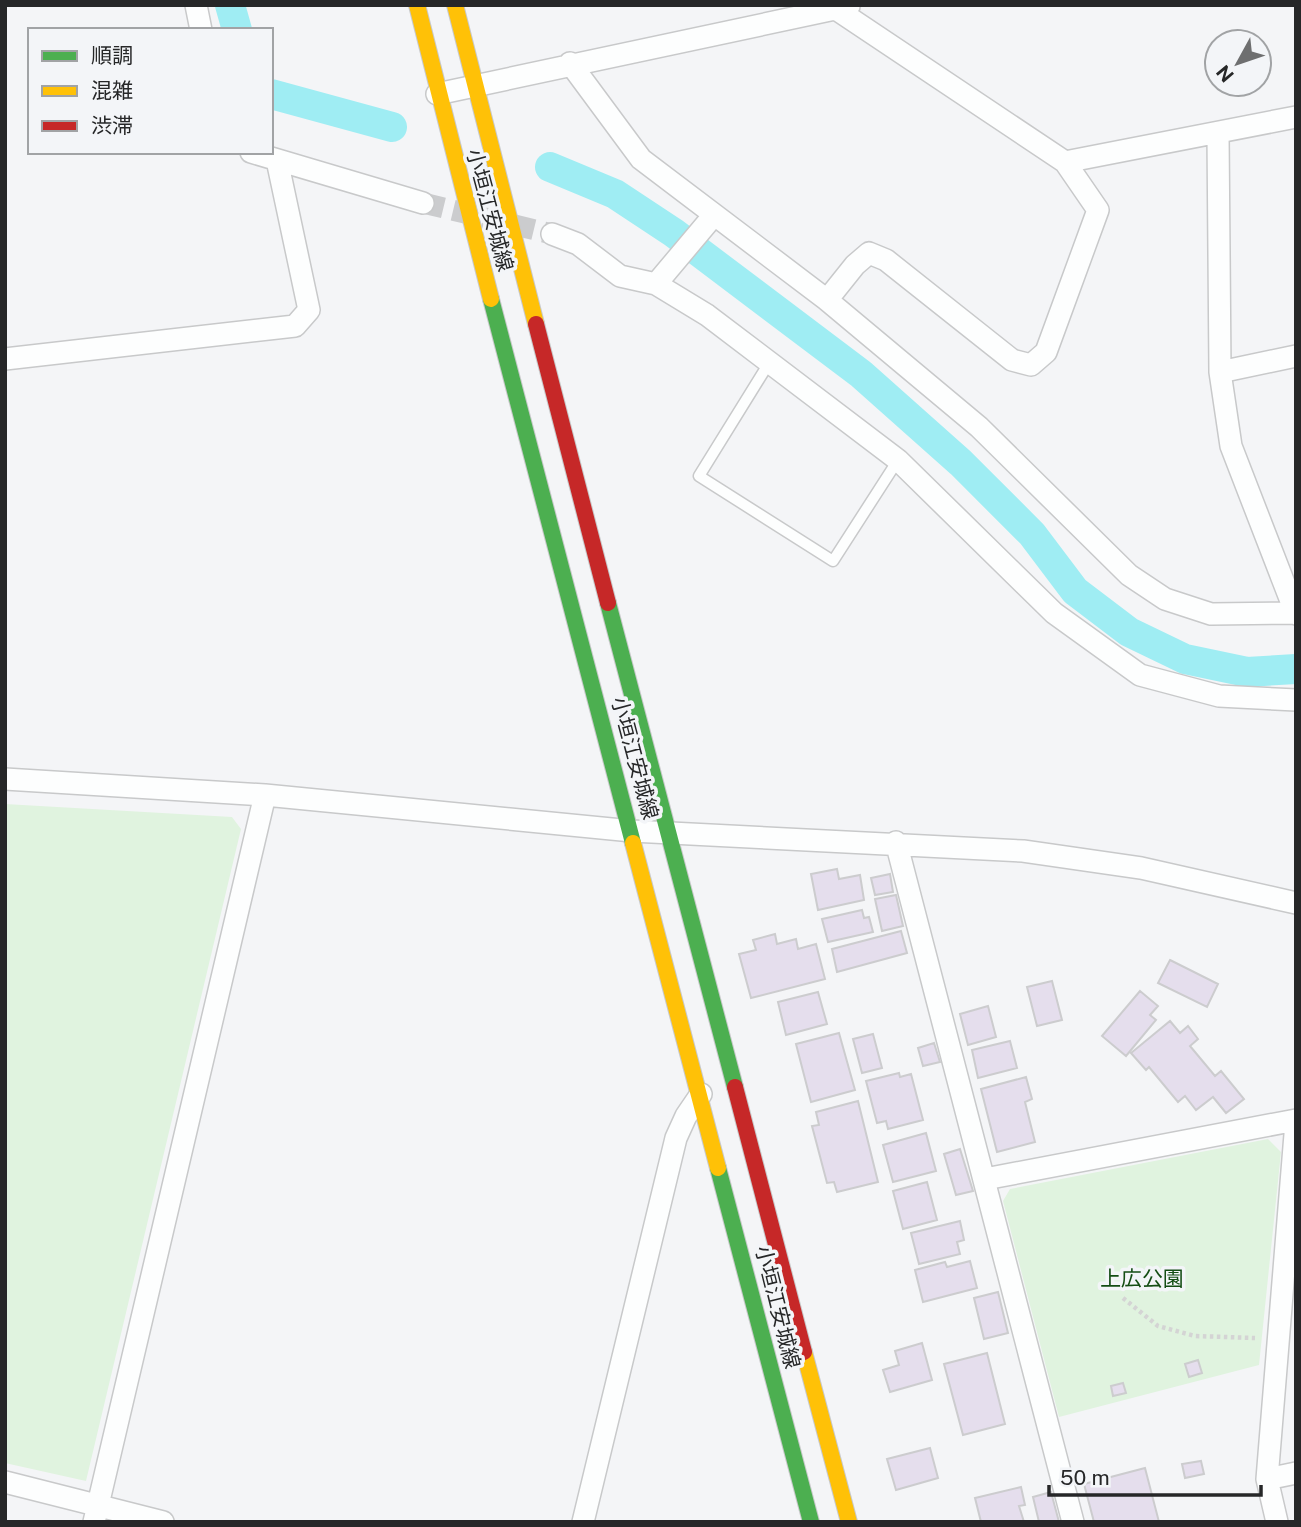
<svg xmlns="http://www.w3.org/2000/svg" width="1301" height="1527" font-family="'Public Sans','Noto Sans JP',sans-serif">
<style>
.green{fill:#e0f3df}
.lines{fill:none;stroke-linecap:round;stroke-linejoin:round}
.canal{stroke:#9fedf3;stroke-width:30}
.building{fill:#e5deed;stroke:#ccccce;stroke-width:2}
.street-tunnel{stroke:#cbccce;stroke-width:21;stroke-dasharray:21 10;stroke-linecap:butt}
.lane-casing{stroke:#c8c9ca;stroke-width:13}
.street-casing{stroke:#c8c9ca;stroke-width:24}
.fast-casing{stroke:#c8c9ca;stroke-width:18}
.slow-casing{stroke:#c8c9ca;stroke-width:18}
.jam-casing{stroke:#c8c9ca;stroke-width:18}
.path{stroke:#d4d4d4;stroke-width:4.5;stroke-dasharray:3.5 3.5;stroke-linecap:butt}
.lane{stroke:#fdfefe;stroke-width:10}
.street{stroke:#fdfefe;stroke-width:21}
.fast{stroke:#4caf50;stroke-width:16}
.slow{stroke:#ffc107;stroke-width:16}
.jam{stroke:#c62828;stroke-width:16}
.labels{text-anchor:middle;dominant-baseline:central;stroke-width:7;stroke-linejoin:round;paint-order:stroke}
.street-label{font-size:21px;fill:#262728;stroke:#f3f5f8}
.park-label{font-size:21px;fill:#144d14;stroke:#f3f5f8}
</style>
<rect width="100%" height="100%" fill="#f4f5f7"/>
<path class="green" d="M5,804L232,817L241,829L86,1481L5,1463Z
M1268,1139L1281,1152L1259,1365L1059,1417L1003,1201L1010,1189Z"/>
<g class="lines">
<path class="canal" d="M230,5L237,30
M271,94L392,127
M550,167L615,194L674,233L861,374L961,463L1032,534L1075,591L1129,632L1185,659L1247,672L1296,669"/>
</g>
<path class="building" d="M837,869L839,879L860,875L864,900L818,910L811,874Z
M890,874L893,892L875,895L871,878Z
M896,895L903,926L882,931L875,899Z
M862,910L864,918L869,917L873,932L828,942L822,919Z
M901,931L907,953L837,972L832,949Z
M775,934L777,944L796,939L798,949L816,944L825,979L751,998L739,954L756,950L753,940Z
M1170,960L1218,984L1207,1007L1158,983Z
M1052,981L1062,1020L1037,1026L1027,987Z
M1140,991L1158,1006L1150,1015L1156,1020L1126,1056L1102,1036Z
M818,992L827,1024L786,1035L778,1002Z
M988,1006L996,1037L968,1045L960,1014Z
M1170,1021L1180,1033L1188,1026L1198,1039L1190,1046L1215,1076L1221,1071L1244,1099L1226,1113L1213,1097L1196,1110L1185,1096L1178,1102L1149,1067L1146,1070L1131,1053Z
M839,1033L855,1090L811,1102L796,1044Z
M873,1034L882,1068L862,1073L853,1039Z
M1010,1041L1017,1068L978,1078L972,1050Z
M934,1043L940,1062L923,1066L918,1048Z
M899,1073L900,1077L911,1074L923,1120L888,1129L886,1121L877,1123L866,1081Z
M1026,1077L1032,1099L1025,1102L1035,1142L997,1152L981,1089Z
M858,1101L878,1182L837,1192L834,1182L827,1183L812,1126L819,1125L816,1112Z
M926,1133L936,1171L893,1182L883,1145Z
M960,1149L973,1191L956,1195L944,1154Z
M927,1182L937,1220L903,1229L893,1191Z
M960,1221L964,1240L957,1242L960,1254L919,1264L911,1233Z
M970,1261L977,1288L923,1302L915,1270L945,1262L947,1267Z
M998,1292L1008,1333L984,1339L974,1298Z
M922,1343L932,1380L890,1392L883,1370L899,1365L895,1351Z
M987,1353L1005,1424L963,1435L944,1364Z
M1198,1360L1202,1373L1189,1377L1185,1364Z
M1123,1383L1126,1393L1113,1396L1111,1386Z
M930,1448L938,1478L896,1490L887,1459Z
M1201,1461L1204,1474L1185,1478L1182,1464Z
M1145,1468L1159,1522H1094L1084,1484Z
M1021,1487L1025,1505L1019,1506L1024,1522H981L975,1498Z
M1051,1492L1059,1522H1039L1033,1497Z"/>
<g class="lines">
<path class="street-tunnel" d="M423,203L552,234"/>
<defs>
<path id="lane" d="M769,363L699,476L833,561L898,460"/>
<path id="street" d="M196,5L201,30
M836,9L1065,162L1296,117
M570,63L641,159L827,300L979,427L1129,575L1165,599L1211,614L1296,613
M437,94L849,6
M1218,133L1220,372
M251,152L423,203
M552,234L578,244L620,276L656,284L707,315L898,460L1054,613L1140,675L1219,696L1296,700
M656,284L714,215
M827,300L855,265L869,253L886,260L1012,360L1031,365L1046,352L1098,210L1065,162
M1296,356L1220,372L1231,446L1296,614
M5,359L295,326L309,310L277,160
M5,779L265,795L632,831L1023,851L1141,868L1296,903
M896,842L1073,1522
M985,1179L1296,1120
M1267,1479L1296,1473
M5,1482L163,1522
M94,1522L265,795
M583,1522L676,1138L686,1116L701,1094
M1277,1522L1267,1479L1296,1122"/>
<path id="fast" d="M491,299L633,843
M608,603L735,1087
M718,1168L811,1522"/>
<path id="slow" d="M417,5L491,299
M455,5L536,324
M633,843L718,1168
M804,1352L849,1522"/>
<path id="jam" d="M536,324L608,603
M735,1087L804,1352"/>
</defs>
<use href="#lane" class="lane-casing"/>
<use href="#street" class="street-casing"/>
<use href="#fast" class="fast-casing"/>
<use href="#slow" class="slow-casing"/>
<use href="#jam" class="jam-casing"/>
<path class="path" d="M1123,1298L1158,1326L1195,1336L1255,1338"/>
<use href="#lane" class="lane"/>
<use href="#street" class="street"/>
<use href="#fast" class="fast"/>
<use href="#slow" class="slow"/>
<use href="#jam" class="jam"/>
</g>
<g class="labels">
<g class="street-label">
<text transform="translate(490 210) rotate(75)">小垣江安城線</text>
<text transform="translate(635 758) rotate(75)">小垣江安城線</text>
<text transform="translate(778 1307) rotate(76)">小垣江安城線</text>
</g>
<g class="park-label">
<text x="1142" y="1278">上広公園</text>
</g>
</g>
<rect width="1301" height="1527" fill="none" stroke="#262728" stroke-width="14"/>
<rect x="28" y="28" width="245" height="126" fill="#f3f5f8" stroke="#a1a3a5" stroke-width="2"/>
<rect x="42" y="51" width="35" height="10" fill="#4caf50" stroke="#a1a3a5" stroke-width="2"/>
<text x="91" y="63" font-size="21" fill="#262728">順調</text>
<rect x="42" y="86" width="35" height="10" fill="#ffc107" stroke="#a1a3a5" stroke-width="2"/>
<text x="91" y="98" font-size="21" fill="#262728">混雑</text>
<rect x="42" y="121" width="35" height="10" fill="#c62828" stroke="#a1a3a5" stroke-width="2"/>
<text x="91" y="133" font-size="21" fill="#262728">渋滞</text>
<g transform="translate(1238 63) rotate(230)"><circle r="33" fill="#f3f5f8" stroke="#a1a3a5" stroke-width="2"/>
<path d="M0-5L12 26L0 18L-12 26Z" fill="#6e6f70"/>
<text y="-10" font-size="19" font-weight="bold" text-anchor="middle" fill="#262728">N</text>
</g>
<path d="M1049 1485v10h212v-10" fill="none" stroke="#262728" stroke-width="3.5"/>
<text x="1060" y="1485" font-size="21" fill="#262728" stroke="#f3f5f8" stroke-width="5" paint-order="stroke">50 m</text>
</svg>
